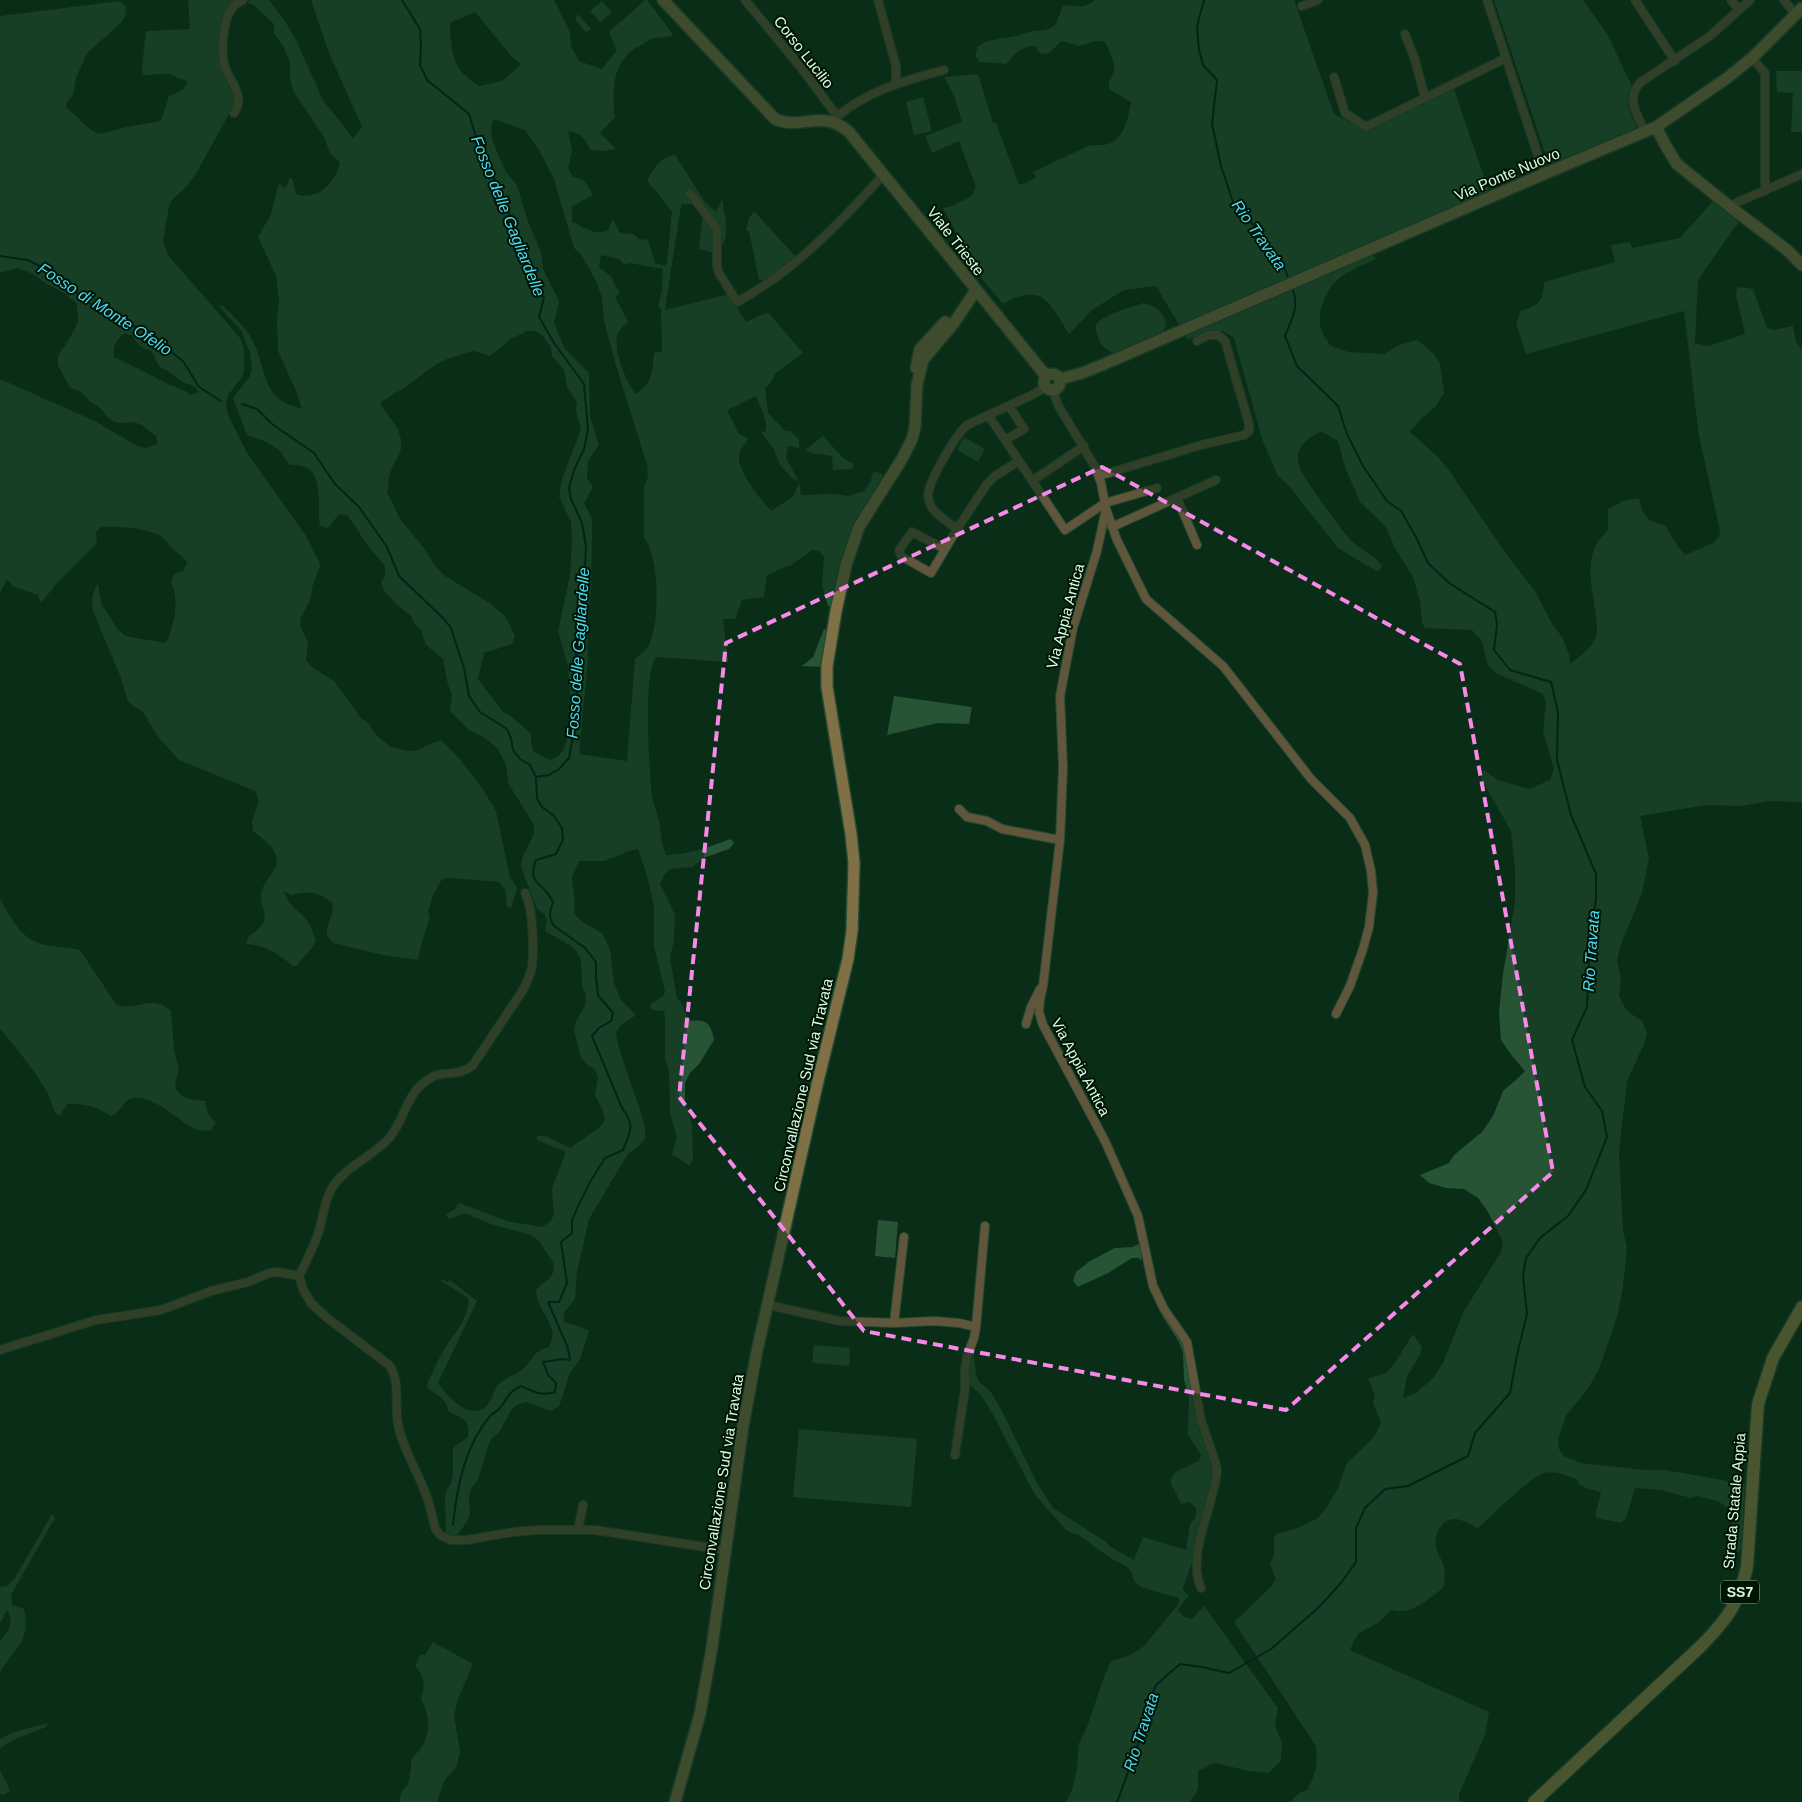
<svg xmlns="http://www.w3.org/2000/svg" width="1802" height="1802" font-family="Helvetica,sans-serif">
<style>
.green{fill:#265435;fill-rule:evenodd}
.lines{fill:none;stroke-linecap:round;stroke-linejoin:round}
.stream{stroke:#00171c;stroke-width:2}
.street-casing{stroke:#274a34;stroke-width:10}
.secondary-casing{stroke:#274a34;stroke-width:14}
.primary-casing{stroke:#274a34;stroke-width:15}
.street{stroke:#5f563b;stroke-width:8}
.secondary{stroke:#7f7045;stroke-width:11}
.primary{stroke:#98854b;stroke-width:12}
.marked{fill:none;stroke:#f888ea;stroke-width:4;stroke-dasharray:10 6;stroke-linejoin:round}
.labels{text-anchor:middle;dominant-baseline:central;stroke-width:4;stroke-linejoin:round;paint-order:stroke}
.shield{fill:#001404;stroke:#9ab7a1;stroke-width:1}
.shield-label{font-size:14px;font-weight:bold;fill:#dcfde4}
.street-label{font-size:15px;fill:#dcfde4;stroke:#001404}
.water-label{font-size:16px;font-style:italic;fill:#4bdbf5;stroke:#001404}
</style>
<rect width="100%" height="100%" fill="#0a2d17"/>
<path class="green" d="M188,0H237L223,17L220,33L235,95V103L197,172L187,186L172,200L169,206L163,241L168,255L240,338L244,350V371L242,377L228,395L226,404L228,415L247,453L306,536L319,561L320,567L313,584L310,601L301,617L300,626L308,642L306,660L312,667L334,681L361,718L368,723L377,736L391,747L409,751L417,750L441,740L459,758L484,791L496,811L510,877L517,888L511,908L507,906L505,889L499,882L451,878L442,879L433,895L428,912L430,917L422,942L418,960L383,955L333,943L327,936V928L333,911L332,902C314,891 311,891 291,895L284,891C287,903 295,908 303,916C310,923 313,933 316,941C311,952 302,957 297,966H293C279,954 265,945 246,944C249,931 256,934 262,925C269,915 260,905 261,895C262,884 270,877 275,868C283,852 263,839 253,831L252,822L259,800L255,791L179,760L159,738L143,712L128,702L121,678L93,611C91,602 92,592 98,584L102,605L117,628L125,636L166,643C174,625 180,601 171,582L174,574L183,571L187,563C184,556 180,555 174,550C169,546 167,541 163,538C153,528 115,526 101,527L96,532L97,543L58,582L41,603L38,595L13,586L7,579L0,593V379L95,421L137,446L146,448L157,444L156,436C149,432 144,424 136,423C126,421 122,427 110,419C105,416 104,411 99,407C98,406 94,404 92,403C83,396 84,391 70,388L58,365V355L68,341L78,322L77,304L64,293L47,284L33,274L18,268L0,273V16L120,1L126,7L125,16L120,24L87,53L76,78L73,95L67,102L66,107L92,131L101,134L126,127L161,121L169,96L183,90L187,83L186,80C177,79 176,76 169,74C162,72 152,76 143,75L142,66L146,31L190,29ZM123,334L132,335C137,344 141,348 151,351L160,367L168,371L182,382L194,386L199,392L191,395C183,389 175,387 166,383C149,374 132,365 114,357C113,346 115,342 123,334Z
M250,0H269L286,23L295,38L323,100L353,138L362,127L329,53L311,0H554L570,32L571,46L579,61L602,69L617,50L609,32L645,0H647L673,34L672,36L650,39C646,44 639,45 634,49C612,65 613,89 614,114L616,116L600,133L616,149L602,151L590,150C585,138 581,133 568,131L572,150L568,168L573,177L584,180L593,195L572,206V222C585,227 595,237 608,230L613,219L620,233L633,234L639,239L648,240L655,263L665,266L667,262L672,212L656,191L647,181C653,169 660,157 675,155L705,202L716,212L722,199C725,219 733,240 715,253L699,249L703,212L696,204H682L680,212L665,310L729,294L746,322L768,312L803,353L776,373L769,385L765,388L768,413L785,431H790L799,439V448L788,446L786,458L799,482L801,495L833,494L849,496L864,491L870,482L874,471L882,474V481L833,607L828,606L822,586L824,557L819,551L812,550L791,565L767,575L764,597L742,600L735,619H723L728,662L656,657C643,675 649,770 652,795C653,804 657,812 659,821C661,834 661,842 666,855C689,855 710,846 731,839L734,843L729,849L706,857L692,867L670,869L664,875L660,884L675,915L674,941L670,957L677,998L682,1004L687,1016L691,1021C707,1019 711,1024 714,1040L699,1064L690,1073L685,1083V1101L692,1124L693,1158L690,1166L672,1154L677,1137L670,1114L669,1071L665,1060V1018L664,1011L652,1010L650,1005L663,996L665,991L654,947V906L646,872L638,849L629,851L604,861H579L572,877L575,904L574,913L581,921L602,933L610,949L614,983L621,1000L636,1015L620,1026L616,1033C618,1056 650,1125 645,1138C643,1145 631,1150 626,1157L589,1219L577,1272L575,1299L564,1313V1322C572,1325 581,1326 589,1331L580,1359L570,1373L562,1398L559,1406L551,1411L527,1402L518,1404L511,1410L499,1433L492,1438L488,1446L478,1480L472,1487L469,1495L470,1513L467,1522L456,1536L450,1537L446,1534L445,1500L446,1491L451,1483L453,1475V1448L468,1437C470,1419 463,1419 449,1412C444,1394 438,1398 427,1387V1384C433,1371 439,1357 447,1345C456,1331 470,1316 468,1298L441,1281L442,1279L448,1282L450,1280L477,1301L438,1383C446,1394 468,1420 484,1408C492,1403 493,1389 500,1383C507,1376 517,1375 523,1369C535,1359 530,1352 549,1347C561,1324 537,1314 536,1290L542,1284L549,1279L554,1271L553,1262L538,1240L531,1235L490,1224L465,1213L449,1219L446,1215L455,1209L459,1203L507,1221L542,1227L550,1222L554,1215L552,1188L566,1152L537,1140V1136H546L570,1148L600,1127L605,1120L603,1111L595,1095L598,1077L595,1069L587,1065L581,1058L574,1030L576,1021L585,1006L586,995L582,987L581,960L577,952L571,946L545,931L547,920L544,914L537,909L521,867L522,858L534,834V825L508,783L506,765L498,749L485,738L469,730L450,711L452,694L448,685L443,659L426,645L421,630L414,623L411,616L397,605L385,592L381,583L385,575V566L368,546L348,516L339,514L328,528L320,526C317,511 323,479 309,469C304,465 296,465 290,465L279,450L264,441L247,435L233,398L250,376L252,368L250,353L242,332L219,306H223C235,318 248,329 255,345C263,363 264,392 284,402C289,405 296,407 302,409L296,391L278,351L277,319L279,300L276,276L258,237L271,214L279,183L284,188L286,187L290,177L293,180L296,194C317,202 336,182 340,162L330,153L324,137L294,92L290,80V63L283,46L274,33V24L255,6L247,2ZM475,12L512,57L521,64L502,81L479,86C472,81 465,76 460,70C452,60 450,36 450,23ZM494,119L525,130L540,152L554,179L574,248L582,256L596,281L602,298L604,320L615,362L647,465L648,476L644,488V538C660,557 660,623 649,645C646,651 640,655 635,659L627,761L579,754L588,661L587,626L591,590L592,537V519L584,503L593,487L587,478L588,461L599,445L590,416L589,373L565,349L554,323L559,301L543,269L541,252L527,219L517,185L506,172L498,154L492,139L491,126ZM601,255L619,259L625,265L629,263L663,269L662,290L658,307L661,309L662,351L654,353C653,370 652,384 636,394C626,382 612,349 618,334C620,329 624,326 628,322L615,297L620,293L614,284L612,277L599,267ZM527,331H536L543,336L551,347L552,356L564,370L567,387L577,403L576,411L581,429L562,479L559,497L571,522L572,540L570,575L558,631L568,666L570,693L569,732L564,749L558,756L550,760L534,752L531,743V734L511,716L503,712L478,679L484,653L512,644L515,636L506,617L488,602L445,576L434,565L424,548L400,519L387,492C389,486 388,479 390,473C393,462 404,452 401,440C399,425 387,416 380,403L395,393L403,389L435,365L447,359L473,351L490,356L511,339ZM756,396L764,416L766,424V431L761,432L773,448L780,465L792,478L799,482L793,497L771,511C761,500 738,472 739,456C740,450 746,443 748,438L739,434L727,410Z
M1095,0H1294L1334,114L1367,131L1454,89L1489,192L1367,243L1376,259C1363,265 1349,270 1338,279C1326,290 1316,312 1321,328C1322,334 1327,340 1330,345L1348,352L1384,354L1399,345L1417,340L1431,351L1440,363L1444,393L1435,407L1421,419L1410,432L1437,456L1448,469L1507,555L1535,591L1551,622L1562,637L1569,654L1570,664C1578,658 1587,651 1593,643C1598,635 1597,626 1596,617C1592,585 1581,554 1608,530V509L1623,501L1639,498L1642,510L1649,520L1666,526L1674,541L1685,555L1713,543L1720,535L1719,526L1699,436L1684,311L1526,354L1516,323L1521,311C1540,304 1543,302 1544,282L1615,262L1611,245L1630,242L1632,248L1680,238L1713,201L1739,221L1698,280L1695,343L1708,346L1745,334L1736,295L1737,288L1741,287L1753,289L1767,328L1773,330L1793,326L1796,342L1802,349V802L1770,801L1742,806L1706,805L1640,816L1649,858L1642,893L1621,944L1617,961L1621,979L1619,996L1627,1011L1642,1021L1647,1033L1645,1042L1627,1081L1619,1152L1623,1231L1627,1247L1623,1287L1618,1314L1599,1369L1589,1387L1566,1416L1558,1440L1559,1449L1564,1456L1580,1463L1645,1470H1665L1745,1484L1741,1549L1738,1552L1731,1544L1733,1533L1732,1514L1729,1509L1718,1501L1697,1496L1691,1498L1661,1490L1635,1488L1626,1518L1621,1523L1597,1518L1595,1516L1601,1493L1598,1491L1588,1489L1579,1484L1578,1480C1569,1476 1555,1470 1544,1473C1527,1479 1493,1515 1478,1528C1471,1525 1461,1518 1453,1519C1441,1520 1433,1537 1436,1547C1437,1552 1440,1557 1442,1561C1446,1570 1445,1579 1443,1588C1428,1599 1411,1616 1392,1610C1386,1614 1383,1620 1377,1623C1359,1635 1360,1627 1350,1650L1489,1712L1485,1735L1459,1794V1799L1462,1802H1290L1299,1793L1307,1790C1316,1774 1318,1764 1316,1746L1234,1622L1271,1587L1276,1579L1270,1564L1274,1555V1537L1276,1534L1298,1528L1318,1518L1329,1504L1338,1488L1347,1463L1374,1437L1381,1423L1373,1403L1375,1395L1368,1379C1374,1376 1382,1375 1387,1372C1395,1365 1406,1344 1413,1334L1422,1347L1420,1355L1407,1376L1403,1398L1416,1393L1433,1378L1443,1363L1464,1311L1501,1252L1503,1242L1488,1212L1478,1198L1464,1189L1446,1188L1429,1183L1420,1175L1449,1163L1454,1155L1482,1132L1493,1116L1503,1091L1517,1079L1525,1071L1512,1056L1501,1040L1499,1012L1503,974L1515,902V869L1511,831L1481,778L1484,770L1498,780L1529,789L1550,780L1554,769L1543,732L1546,703L1543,694L1496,673L1488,666L1482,641L1472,630L1425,628L1422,622L1420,601L1413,577L1395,548L1385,526L1360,502L1345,467L1338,441L1322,432C1307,437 1294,448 1299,466C1300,473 1345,536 1353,542C1362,551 1376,555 1382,566L1378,572L1338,548L1289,486L1278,476L1262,439L1234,338C1215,323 1207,332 1188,340L1156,286L1124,290L1092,310L1069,334C1050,303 1042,281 1003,304L978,274L943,208L952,206L972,196L976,187L959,141L932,153L925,136L962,122L954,95L944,77L978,74L993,123H996L1018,182L1021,185L1036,178L1033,172L1088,146C1095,144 1102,146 1108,144C1125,139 1128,117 1131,102L1109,89C1109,79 1110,81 1113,73C1117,64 1109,51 1105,42L1096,41L1079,46L1062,41L1049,53L1040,54L1035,46C1020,46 1016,54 1006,64L980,62L975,55L978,46C989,39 999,39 1012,37C1020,36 1027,31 1035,31C1041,30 1048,31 1054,26C1059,21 1059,12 1064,5C1075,6 1086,9 1095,0Z
M1494,0H1583L1607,34L1632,86C1623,99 1631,115 1637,128L1558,165L1552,161L1544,150Z
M602,1L612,12L600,22L590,11Z
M578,14L591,29L587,32L589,36L575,19Z
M1776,71H1802V132H1791L1793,93L1777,92Z
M923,97L932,131L914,135L906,102Z
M754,211L795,256L782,267L783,269L767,280H759L749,231H746L749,218Z
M1143,303C1158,306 1174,319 1161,334L1114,353C1106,350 1100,345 1098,337C1097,333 1095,329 1096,325C1100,315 1133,307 1143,303Z
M823,436L844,459L854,464L852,469L833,470L832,456L811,453L805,450Z
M964,437L985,449L978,462L957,450Z
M824,629L829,630L823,667L802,666L813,657Z
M894,696L972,707L969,724L938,723L887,735Z
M0,899C10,917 22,941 45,945C57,947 68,947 80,950L116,1004C135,1014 150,992 171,1011L174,1049L179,1070L176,1079L175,1088L181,1095L188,1099L206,1101C206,1110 208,1116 216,1122L211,1130C205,1131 201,1131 196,1129C180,1123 149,1090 130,1099C121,1103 123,1111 111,1116C94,1106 87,1104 67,1104L61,1114L57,1115C51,1107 51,1098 46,1090C32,1068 17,1048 0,1029Z
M878,1220L898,1222L895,1258L875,1256Z
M1138,1244L1142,1252L1141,1261L1139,1258H1132L1110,1272L1078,1287L1073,1281L1076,1272L1090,1261L1115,1248L1133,1247Z
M1163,1310L1184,1342L1213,1472L1197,1548L1183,1588V1590L1189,1595L1178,1610L1184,1617L1192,1619L1204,1606L1278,1708L1275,1726L1282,1743L1281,1761L1268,1773L1249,1771L1215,1763L1198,1771V1789L1190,1802H1066L1073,1787L1077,1769L1079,1743L1087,1727L1104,1677L1111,1661L1128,1656L1143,1647L1176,1607L1179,1603V1598L1141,1587L1135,1582L1130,1570L1126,1566L1110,1558L1080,1536L1066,1530L1035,1495L992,1413L981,1395L970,1385L969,1381L970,1363L974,1354L976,1375L979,1382L991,1392L1003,1413L1037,1483L1053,1508L1105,1541L1111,1547L1134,1560L1143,1537L1186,1550L1190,1524L1196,1517V1508L1189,1502L1181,1504C1178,1495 1173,1490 1170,1480L1175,1472L1199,1461L1201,1455L1188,1434L1189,1397L1184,1380L1183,1353L1179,1342L1161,1314Z
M814,1345L850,1348L849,1366L812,1363Z
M799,1429L917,1439L911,1507L793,1497Z
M52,1514L55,1518L11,1595L12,1605L24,1609C31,1642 15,1647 0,1672V1641C8,1632 15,1621 7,1610L0,1623V1587L7,1586L14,1579Z
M433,1642L473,1664L458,1699L454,1716L460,1751L456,1768L444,1781L437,1802H399L402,1791L408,1784L411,1768V1759C430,1742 433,1721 421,1699C425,1686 425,1676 415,1666L420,1655H425Z
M48,1723L46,1727L15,1739L0,1748V1739C15,1730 32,1728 48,1723Z
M0,1770L10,1790L6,1794L1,1795L0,1793Z"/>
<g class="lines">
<path class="stream" d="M402,0L420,29L421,46L420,65L427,80L469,114L483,160L497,183L518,235L529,267L537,288L544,298L539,317L554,343L584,384L588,430L584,449L574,470L569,488L571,499L582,523L586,547L584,584L577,622L581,632L576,641L577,714L569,758L559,769L549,775L536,777
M1204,0L1197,26L1199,50L1203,65L1217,80L1212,124L1221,166L1233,202L1251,222L1275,256L1285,269L1289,280
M0,256L28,260L56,275L86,301L111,316L141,329L183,361L199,387L221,401
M242,404L257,409L272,424L314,453L335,484L359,507L387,547L399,576L443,618L451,628L464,668L469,696L480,712L507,729L511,738L513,750L520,759L530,765L536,777L537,798L541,806L554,816L562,828L563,840L556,854L536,860C526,886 545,882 553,902C550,910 548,917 553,925L585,948L596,962V977L598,995L613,1013L611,1021L599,1028L592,1036L622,1108C635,1125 631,1131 623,1150L605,1158L590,1182L578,1206L572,1221V1233L561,1242L567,1283L559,1302H548L568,1348L570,1360L562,1359L543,1362L548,1375L556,1383L555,1392C541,1396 534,1392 521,1386C507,1393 509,1397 500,1408C498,1411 494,1412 491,1415C465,1445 457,1486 453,1525
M1117,1802L1137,1748L1147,1707L1156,1685L1180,1664L1202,1667L1229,1673L1271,1649L1319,1607L1341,1583L1356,1562V1528L1365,1508L1385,1489L1408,1486L1468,1456L1475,1433L1510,1393L1517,1355L1527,1314L1523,1276L1526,1258L1540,1238L1568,1216L1586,1190L1607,1137L1602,1111L1585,1087L1572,1040L1587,1007L1590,937L1596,899V874L1571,815L1557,760L1558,712L1551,682L1510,670L1494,650L1497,625L1495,612L1449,583L1428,563L1416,537L1401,511L1387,501L1363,466L1347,434L1338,406L1297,366L1285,336C1292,317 1300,308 1292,287"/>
<defs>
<path id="street" d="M745,0L802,69L837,116L835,123
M878,0L896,66V83
M1487,0L1544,174
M1635,0L1675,61
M1731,0L1739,10
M1784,0L1795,14
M1302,6L1318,0
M1405,34L1415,60L1425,98
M1752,58L1765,73V191
M1334,77L1345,113L1366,127L1506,58
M234,113C246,96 230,82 225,67C220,52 223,18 233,7C236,4 239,2 243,0
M837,116C871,90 903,81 944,70
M1645,132C1637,114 1625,98 1641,82L1710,36L1750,0
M690,193L717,229V267L719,273L737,302C794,271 840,223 883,175
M1729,206L1802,174
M1053,390L1058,405L1095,467L1101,483L1106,509L1117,540L1146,599L1223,666L1311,779L1350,818L1365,845L1371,871L1373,893L1369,927L1363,949L1350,986L1336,1014
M988,415L1005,440L1024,429L1009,406
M1005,440L1065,530L1105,503L1157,488
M1099,476L1201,445L1244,435L1249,431V424L1225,341L1218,335H1208L1197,341
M1032,481L1084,446
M1177,498L1197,545
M1106,509L1097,551L1073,628L1060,696L1063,767L1060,840L1043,986L1040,1000L1039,1012L1043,1025L1105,1141L1138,1216L1153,1286L1164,1309L1187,1342L1201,1420L1216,1464L1217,1471C1214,1507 1186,1553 1201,1588
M1112,527L1216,480
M957,529C949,522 936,516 931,506C930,503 928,499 928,495C929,481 956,434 967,425L1032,395L1046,387
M945,549L912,532L899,550L901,556L931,573L957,529L987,484L995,476L1019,461
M959,809L967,817L987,821L1002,829L1060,840
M525,893C533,907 534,950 532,967C530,975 527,982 523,990L473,1065C462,1075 450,1072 437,1075C430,1077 423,1083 418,1088C406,1100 402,1123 390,1137C375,1155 352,1163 337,1181C324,1196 324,1216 318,1234C313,1248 306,1262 299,1276L303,1289L311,1303L326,1317L389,1365C402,1383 393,1408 399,1429C404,1449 415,1468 423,1487C429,1500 432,1514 435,1528L440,1535L451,1540H466L513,1532L535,1530H595L725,1550
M1026,1024L1031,1007L1040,989
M768,1305L840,1321L894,1323L934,1321L959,1323L976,1327L974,1338L967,1356L965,1369V1389L955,1455
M894,1323L904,1237
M976,1327L985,1226
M0,1350L96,1320L161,1310L211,1291L248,1282L269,1273L278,1272L299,1276
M578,1530L583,1505"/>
<path id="secondary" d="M663,0L775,119C800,131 823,108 849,132L1046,376
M1656,127L1667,148L1677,164L1729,206L1787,250L1802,265
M916,368L920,349L945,322
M1044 382a8 8 0 1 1 16 0a8 8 0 1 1-16 0Z
M1060,379L1082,373L1102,365L1544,174L1656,127L1727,78L1752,58L1802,8
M675,1802L700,1714L712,1647L743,1426L757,1351L817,1085L848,959L852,931L854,863L851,834L827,687V666L836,611L846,565L859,527L902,459L912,439L915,428L917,385L923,360L954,323L976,290"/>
<path id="primary" d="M1534,1802L1701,1646C1728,1618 1738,1605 1747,1567L1758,1404L1773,1358L1802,1307"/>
</defs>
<use href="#street" class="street-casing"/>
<use href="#secondary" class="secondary-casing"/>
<use href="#primary" class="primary-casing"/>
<use href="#street" class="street"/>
<use href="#secondary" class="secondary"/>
<use href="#primary" class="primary"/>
</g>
<path d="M0 0H1802V1802H0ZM1102,467L1460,664L1553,1172L1286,1410L864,1331L679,1097L726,643Z" fill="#0a2d17" fill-opacity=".55" fill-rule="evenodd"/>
<path class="marked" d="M1102,467L1460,664L1553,1172L1286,1410L864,1331L679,1097L726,643Z"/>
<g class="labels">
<rect class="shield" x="1721" y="1580.5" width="38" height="23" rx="4"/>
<g class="shield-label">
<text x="1740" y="1592">SS7</text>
</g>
<g class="street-label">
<text transform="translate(804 52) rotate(52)">Corso Lucilio</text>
<text transform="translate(1507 174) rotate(-23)">Via Ponte Nuovo</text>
<text transform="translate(956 241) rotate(52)">Viale Trieste</text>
<text transform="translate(1065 616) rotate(-75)">Via Appia Antica</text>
<text transform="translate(1081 1067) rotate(62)">Via Appia Antica</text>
<text transform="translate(803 1085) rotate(-77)">Circonvallazione Sud via Travata</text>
<text transform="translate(721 1482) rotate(-81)">Circonvallazione Sud via Travata</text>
<text transform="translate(1734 1501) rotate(-85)">Strada Statale Appia</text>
</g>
<g class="water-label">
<text transform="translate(508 216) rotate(68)">Fosso delle Gagliardelle</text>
<text transform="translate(1259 235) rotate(55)">Rio Travata</text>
<text transform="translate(105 309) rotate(33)">Fosso di Monte Ofelio</text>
<text transform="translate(578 653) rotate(-86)">Fosso delle Gagliardelle</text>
<text transform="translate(1591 951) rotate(-86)">Rio Travata</text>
<text transform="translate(1141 1732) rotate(-72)">Rio Travata</text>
</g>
</g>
</svg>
